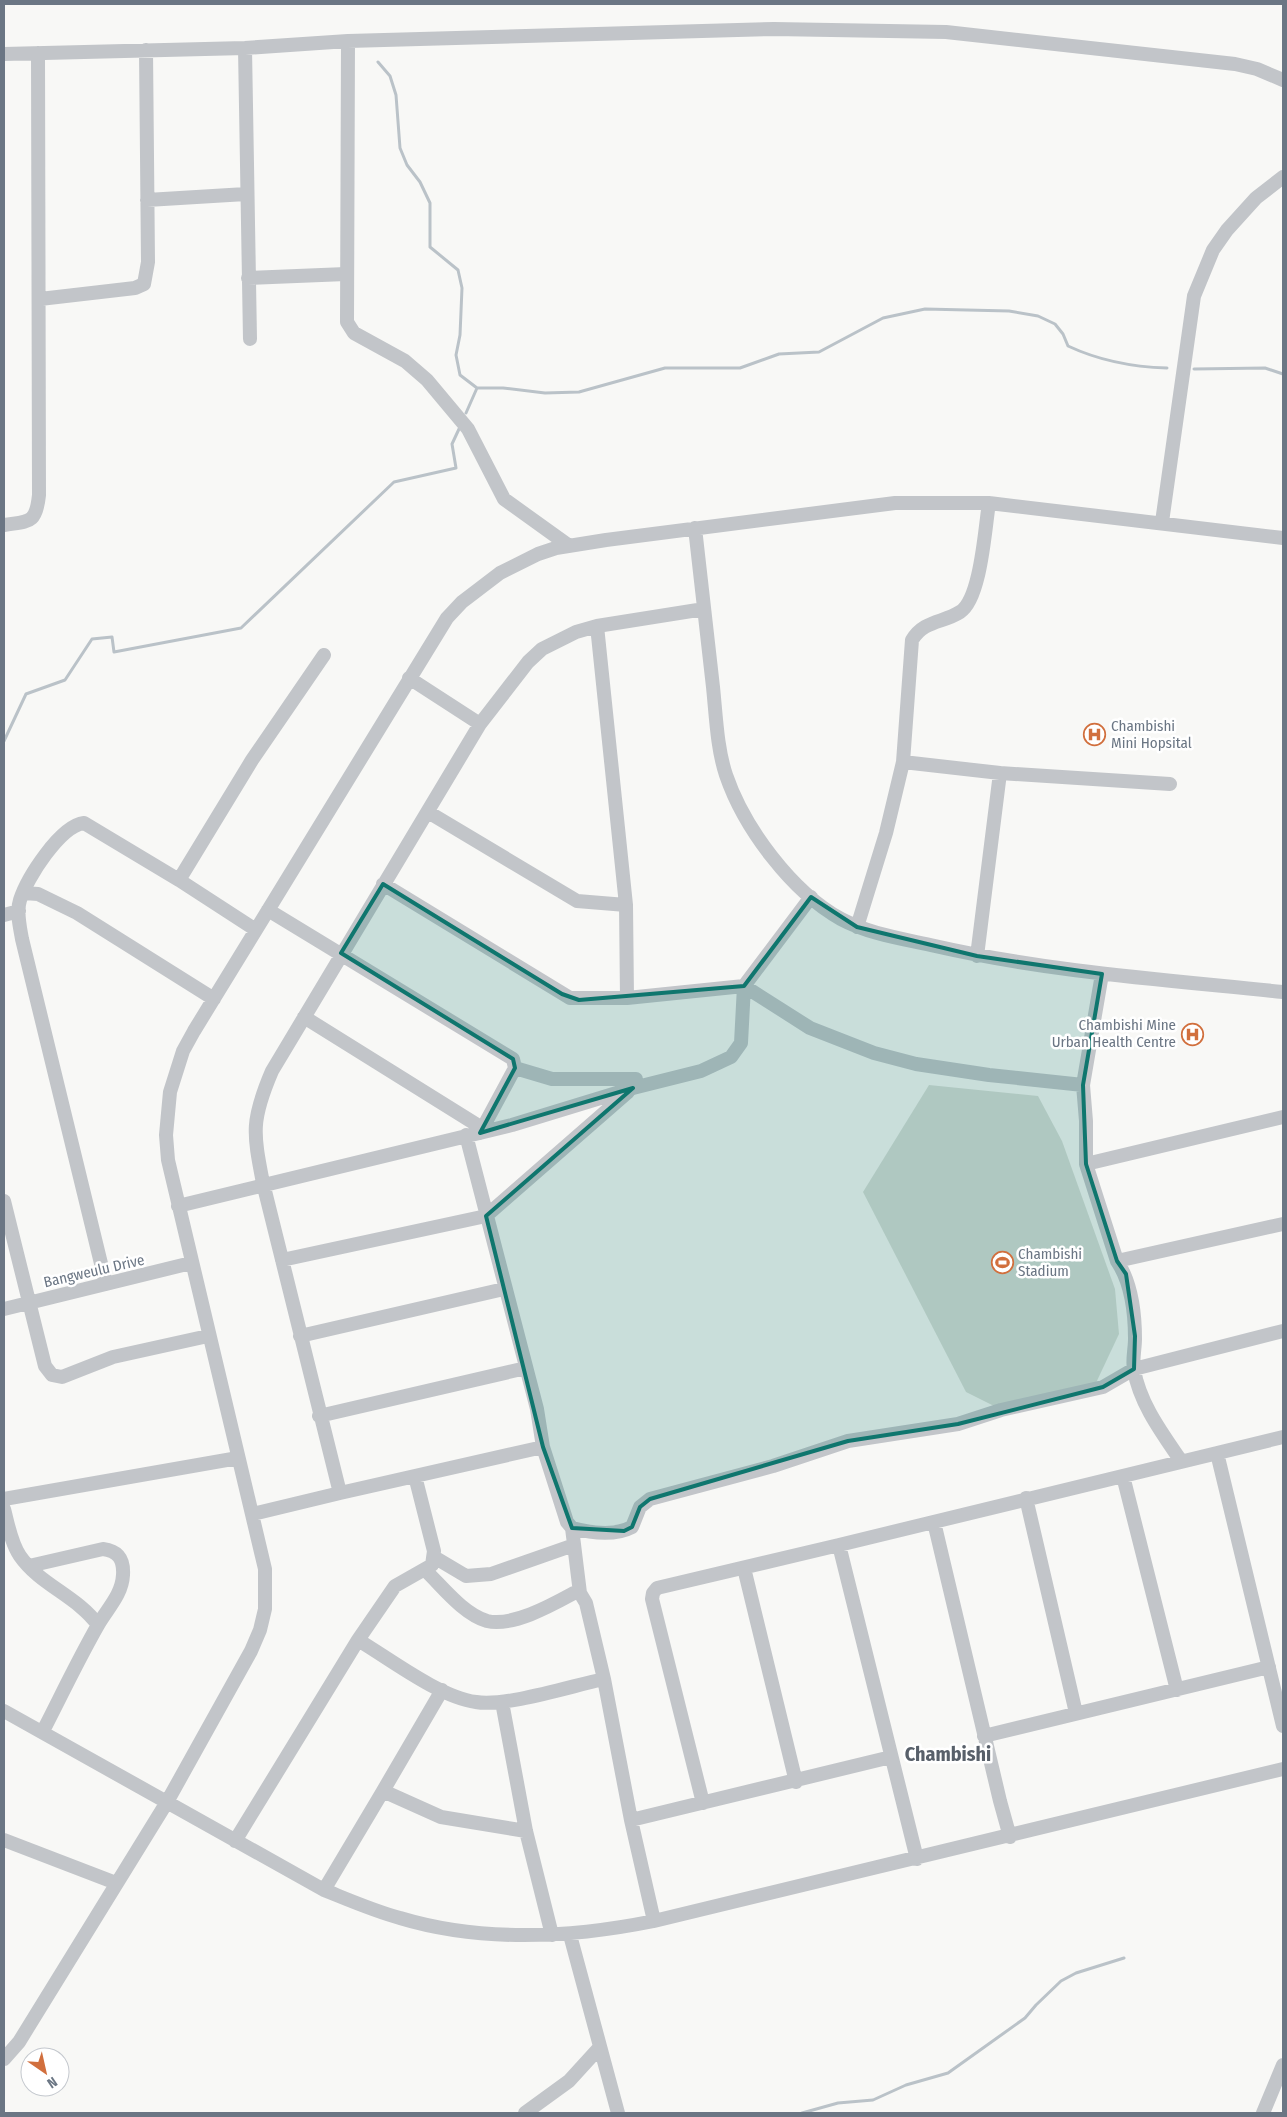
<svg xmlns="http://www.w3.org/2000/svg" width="1287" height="2117" font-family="'Fira Sans Condensed',sans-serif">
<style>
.green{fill:#d8ddd6}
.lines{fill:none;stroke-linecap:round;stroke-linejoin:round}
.stream{stroke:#bac2c8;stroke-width:3}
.minor{stroke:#c2c5c9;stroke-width:14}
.marked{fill:#0f766e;fill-opacity:0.2;stroke:#0f766e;stroke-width:4;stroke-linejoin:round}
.labels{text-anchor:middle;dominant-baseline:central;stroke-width:5;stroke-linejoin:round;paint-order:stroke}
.poi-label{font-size:15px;fill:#6b7684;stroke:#fff;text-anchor:start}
.street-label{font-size:15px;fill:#6b7684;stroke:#fff}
.district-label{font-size:20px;font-weight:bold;fill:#58606a;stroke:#fff}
</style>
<rect width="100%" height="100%" fill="#f8f8f6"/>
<path class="green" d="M929,1085L1038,1096L1062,1141L1115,1289L1119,1334L1095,1385L998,1408L966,1392L863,1192Z"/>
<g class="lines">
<path class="stream" d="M378,62L390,76L396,95L400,148L407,165L420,182L430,203V247L458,270L462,288L460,335L456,355L460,375L477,388
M1194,369L1265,368L1283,374
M466,413L477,388H503L545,393L579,392L665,368H740L779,354L819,352L883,318L925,309L1009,311L1038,316L1055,324L1063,334L1068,346C1100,361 1132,367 1167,368
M4,741L26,694L65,680L92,639L112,637L114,652L241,628L394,482L456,468L452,444L459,429
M802,2113L838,2103L873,2100L906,2085L948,2073L1025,2018L1036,2005L1061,1981L1076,1973L1124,1958"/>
<path class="minor" d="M348,41L347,322L354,333L405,361L427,380L468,429L504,499L568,545
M245,48L250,339
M4,54L245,48L348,41L774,29L946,32L1235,64L1257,69L1283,80
M147,200L246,194
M248,278L346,274
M40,299L135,288L144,284L148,262L146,50
M1162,522L1194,296L1213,250L1227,230L1256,198L1283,177
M4,525C28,521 36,525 39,495L38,53
M695,528C701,581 707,634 713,687C716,716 717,748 726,775C744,828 792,892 841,919C869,934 904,939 935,946C1049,972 1167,980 1283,992
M597,626L626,905L627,998
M409,678L480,724
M903,762L1000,773L1170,784
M428,812L577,901L626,905
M179,880L252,760L324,655
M383,884L570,998H627L744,986L810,1028L874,1053L916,1064L989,1075L1083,1085
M24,893L38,894L77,913L214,999
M268,910L513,1059L515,1068L480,1133
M4,915L19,911
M857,927L886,833L903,762L912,640C924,620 943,623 960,612C981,599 985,527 989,503
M977,956L1000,773
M1102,974L1083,1085L1086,1121V1164L1117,1261C1131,1282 1135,1314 1135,1339C1135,1349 1132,1360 1134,1370C1140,1404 1162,1433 1181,1461
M304,1017L482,1128
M515,1068L552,1079H636
M1086,1164L1283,1117
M4,1201L45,1366L52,1375L62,1377L113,1357L208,1336
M178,1206L512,1125L633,1088L701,1071L731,1057L741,1043L744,986L811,897
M282,1260L486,1216L628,1092
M1117,1261L1283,1224
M106,1284L22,939C20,927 16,912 20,900C27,878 60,826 84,823L179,880L256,930
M4,1309L191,1263
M300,1336L504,1289
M319,1416L526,1368
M543,1447L567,1522L572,1528C591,1533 615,1536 632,1527L640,1507L650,1499L773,1466L848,1441L958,1424L1001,1410L1103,1387L1134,1369L1283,1331
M1217,1453L1283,1726
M1123,1476L1177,1690
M340,1493L543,1447L537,1409L466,1135
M1026,1498L1076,1713
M4,1499L238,1458
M4,1509C8,1524 11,1543 20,1556C40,1585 77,1596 98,1625
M253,1514L340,1493L263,1183C253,1132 251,1120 272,1071L480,724L528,662L542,649L576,632L597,626L704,609
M934,1522L1000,1801L1010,1837
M572,1528L580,1593L586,1603L604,1679
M434,1557L466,1576L491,1574L574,1545
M29,1566L103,1549C118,1551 124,1559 123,1575C122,1595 107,1609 98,1625C78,1660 61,1696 43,1731
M744,1568L796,1782
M425,1570C442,1586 463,1614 487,1621C513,1627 552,1605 574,1593H580
M358,1640L395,1586L432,1565L434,1551L415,1476
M502,1702L526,1831L552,1935
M4,1711L324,1890C349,1900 374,1911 400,1918C483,1943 570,1938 654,1921L1283,1769
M984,1736L1269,1667
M383,1791L442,1690
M703,1803L652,1599L653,1593L657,1588L839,1545
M631,1820L891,1757
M4,1840L116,1883
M235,1841L358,1640C390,1659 439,1697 476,1702C506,1707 571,1686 604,1679L631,1820L654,1921
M917,1859L839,1545L1283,1437
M324,1890L383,1791L441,1817L526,1831
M570,1935L618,2113
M4,2059L19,2042L167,1802L251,1651L260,1630L265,1609V1569L168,1160L166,1135L170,1092L183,1051L194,1031L447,618L462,602L500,573L538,554L556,548L606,540L895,503H989L1283,538
M525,2113L569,2081L600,2047
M1263,2113L1283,2065"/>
</g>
<path class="marked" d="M383,884L562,994L579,1000L744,986L811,897L857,927L977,956L1102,974L1083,1085L1086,1164L1117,1261L1126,1274L1135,1336L1134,1369L1103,1387L958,1424L848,1441L650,1499L640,1507L632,1527L624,1531L572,1528L543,1447L486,1216L633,1088L480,1133L515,1068L513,1059L341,953Z"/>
<defs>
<symbol id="hospital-ring" viewBox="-11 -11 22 22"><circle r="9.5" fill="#fff" stroke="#d16f3d" stroke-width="1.5"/><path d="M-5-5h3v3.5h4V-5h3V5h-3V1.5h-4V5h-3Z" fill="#d16f3d"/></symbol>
<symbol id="stadium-ring" viewBox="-11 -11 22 22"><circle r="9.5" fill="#fff" stroke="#d16f3d" stroke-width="1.5"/><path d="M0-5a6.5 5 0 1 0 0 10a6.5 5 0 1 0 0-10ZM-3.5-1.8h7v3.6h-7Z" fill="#d16f3d"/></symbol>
</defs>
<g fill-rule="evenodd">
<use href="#hospital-ring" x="1082" y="722" width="25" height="25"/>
<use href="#hospital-ring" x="1180" y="1022" width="25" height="25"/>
<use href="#stadium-ring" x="990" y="1250" width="25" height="25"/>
</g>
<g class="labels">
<g class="poi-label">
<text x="1111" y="726">Chambishi<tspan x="1111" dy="17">Mini Hopsital</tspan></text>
<text x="1176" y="1025" text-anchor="end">Chambishi Mine<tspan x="1176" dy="17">Urban Health Centre</tspan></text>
<text x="1018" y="1254">Chambishi<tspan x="1018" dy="17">Stadium</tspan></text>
</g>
<g class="street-label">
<text transform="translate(94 1271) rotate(-13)">Bangweulu Drive</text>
</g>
<g class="district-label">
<text x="948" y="1754">Chambishi</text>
</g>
</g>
<rect width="1287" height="2117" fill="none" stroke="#6b7684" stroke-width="10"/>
<g transform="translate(45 2072) rotate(146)"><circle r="24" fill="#ffffff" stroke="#c4c8ce"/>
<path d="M0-4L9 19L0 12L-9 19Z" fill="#d16f3d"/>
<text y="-8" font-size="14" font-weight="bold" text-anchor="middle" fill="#6b7684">N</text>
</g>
</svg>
